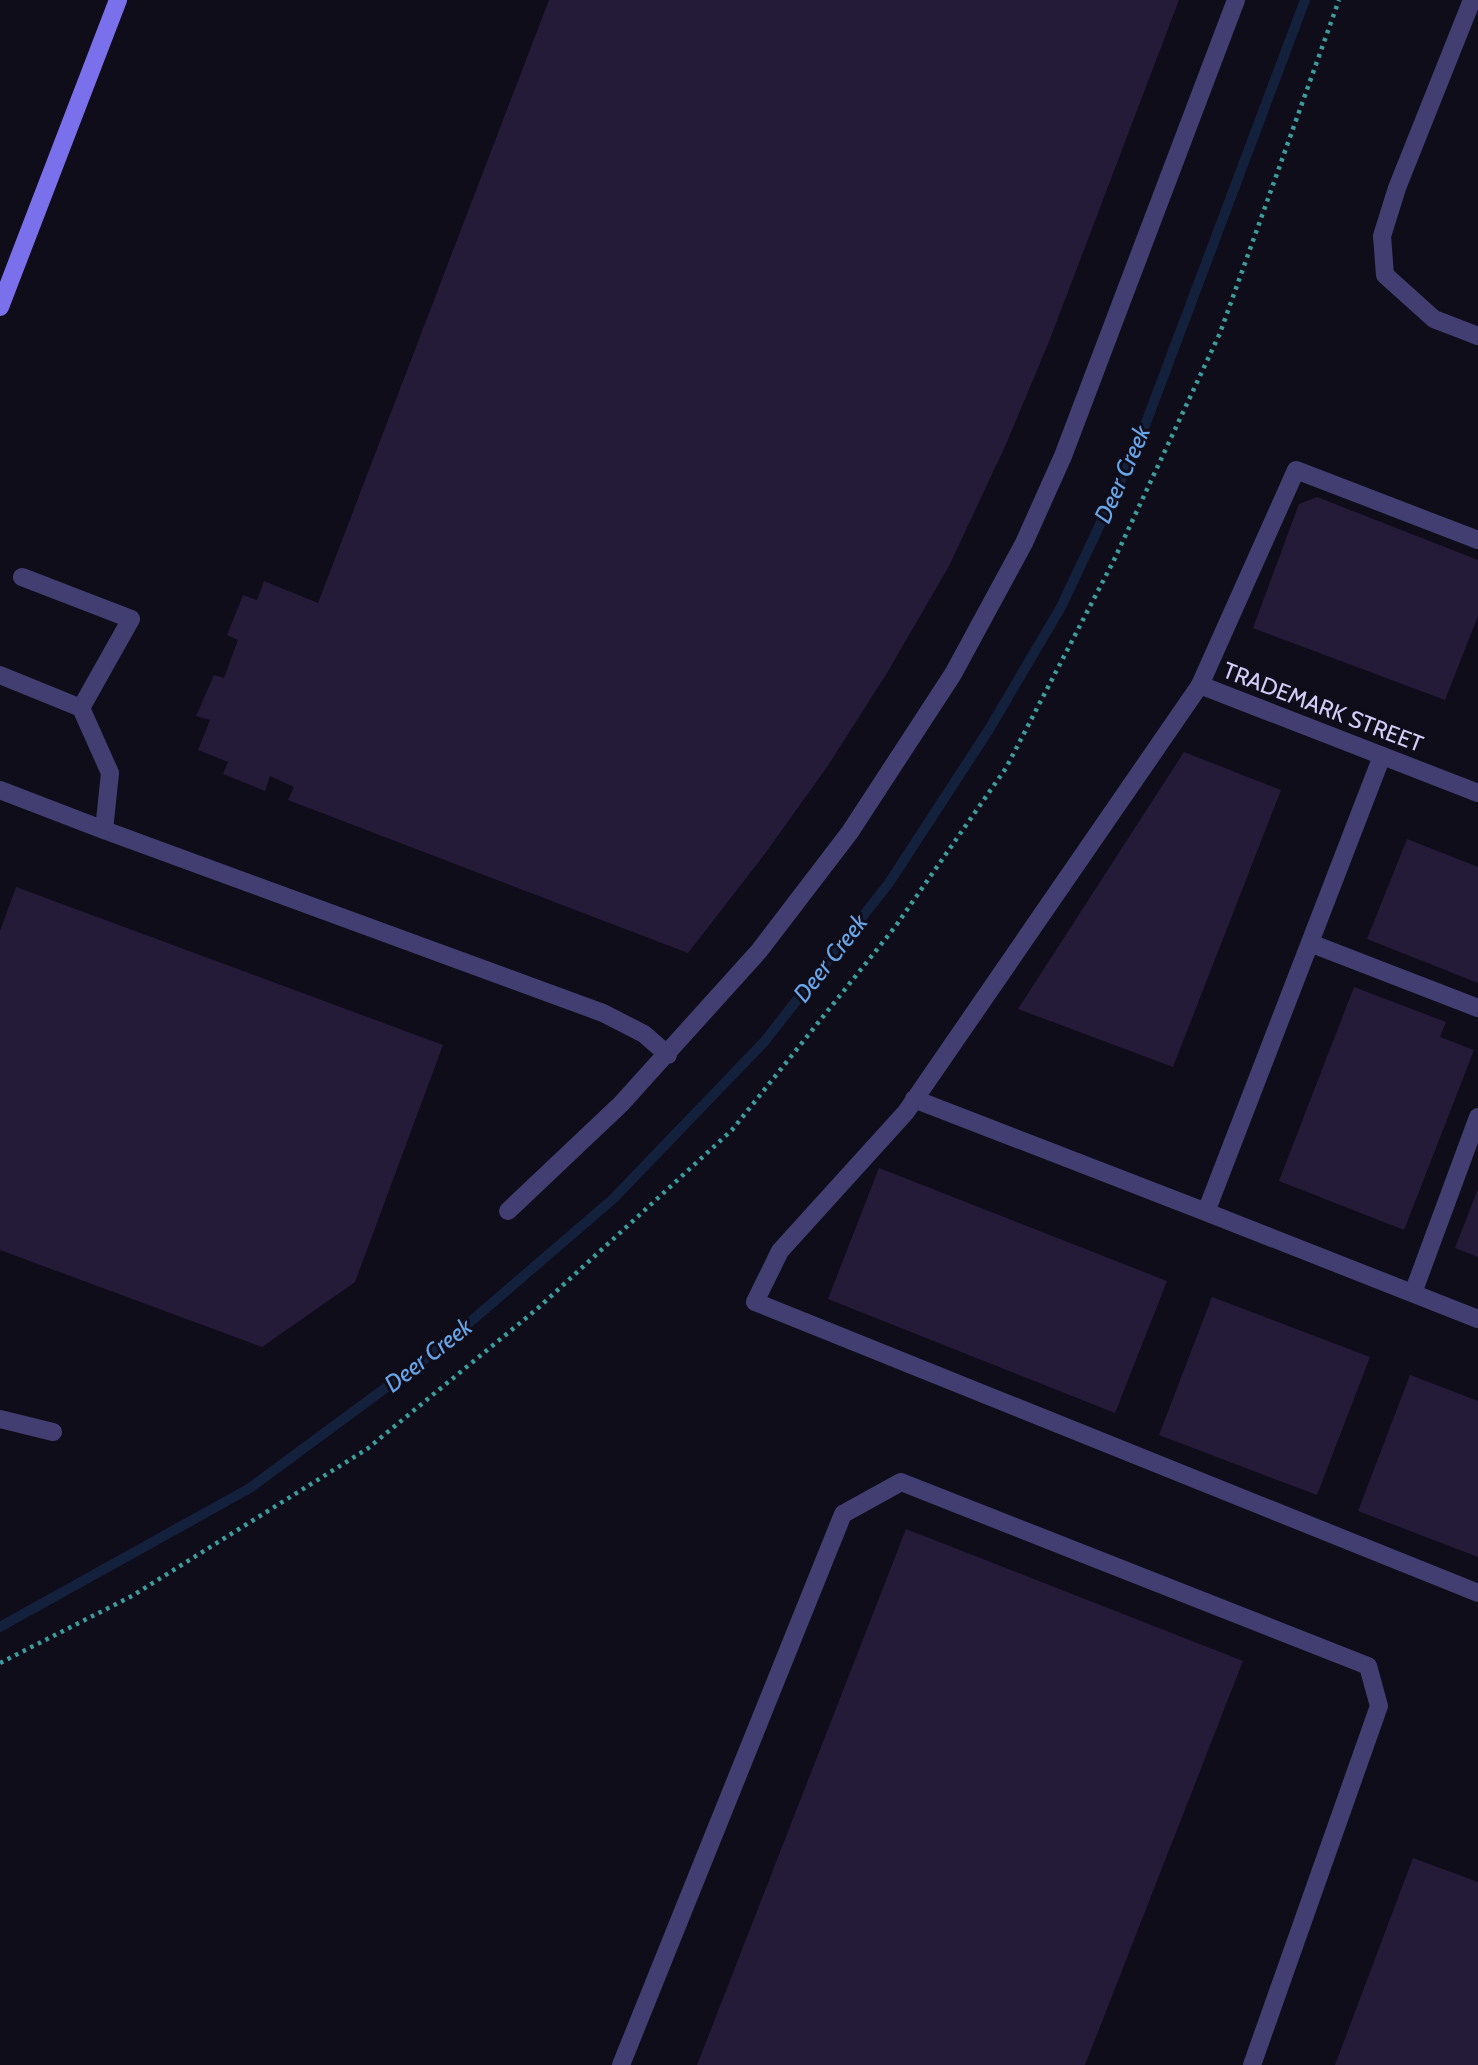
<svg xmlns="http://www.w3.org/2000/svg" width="1478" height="2065" font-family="Cabin,sans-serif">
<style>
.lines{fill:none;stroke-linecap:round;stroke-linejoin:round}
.stream{stroke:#13213d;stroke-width:10}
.building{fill:#231b38}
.path{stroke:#3b9d9d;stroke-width:4.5;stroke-dasharray:3.5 5;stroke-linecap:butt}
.lane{stroke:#433e72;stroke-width:18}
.street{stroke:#433e72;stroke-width:18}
.secondary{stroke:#7b70eb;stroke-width:18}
.labels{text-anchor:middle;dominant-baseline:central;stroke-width:6;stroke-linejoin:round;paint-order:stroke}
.street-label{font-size:23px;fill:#d4ccf8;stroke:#100d1a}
.water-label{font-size:24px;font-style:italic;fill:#68a6ea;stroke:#100d1a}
</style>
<rect width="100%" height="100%" fill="#100d1a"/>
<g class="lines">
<path class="stream" d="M0,1627L250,1488L441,1347L613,1199L764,1042L889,883L988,731L1061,607L1138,444L1305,0"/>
</g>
<path class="building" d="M549,0H1179L1050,339L1007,442L949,566L887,673L827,767L764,855L688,953L288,800L294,787L270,776L265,791L223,774L228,762L198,750L210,720L196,716L214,675L224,678L238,640L227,635L243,595L257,600L264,581L318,603Z
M1317,497L1478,560V616L1445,700L1253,628L1299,504Z
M1184,752L1281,790L1173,1067L1018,1009Z
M1407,839L1478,867V983L1367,939Z
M16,887L443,1045L355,1282L262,1347L0,1250V931Z
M1354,987L1446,1022L1440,1037L1474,1050L1404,1230L1279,1181Z
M879,1168L1167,1281L1115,1413L828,1299Z
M1478,1189V1257L1455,1248Z
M1212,1297L1370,1357L1317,1495L1159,1435Z
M1410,1375L1478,1401V1557L1358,1511Z
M906,1529L1243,1661L1085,2065H697Z
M1413,1858L1478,1882V2065H1335Z"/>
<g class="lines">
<path class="path" d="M0,1663L132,1596L367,1449L537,1309L732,1130L895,927L1006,768L1114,560L1220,333L1339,0"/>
<path class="lane" d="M1472,0L1397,188L1382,236L1385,275L1434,319L1478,336
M22,577L131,619L81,708
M0,675L81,708L110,773L104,830L603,1013L644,1034L668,1055
M1200,685L906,1112L780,1251L755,1302L1478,1593
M1382,756L1206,1212L1478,1319
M0,790L104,830
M1310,943L1478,1008
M914,1099L1206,1212
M508,1211L621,1104L759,951L850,832L953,674L1024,543L1063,456L1236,0
M1413,1293L1478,1117
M0,1419L53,1432
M621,2065L843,1514L901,1482L1368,1666L1379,1706L1252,2065"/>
<path class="street" d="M1478,540L1296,470L1200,685L1478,793"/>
<path class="secondary" d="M0,307L118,0"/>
</g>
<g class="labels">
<g class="street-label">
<text transform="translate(1323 707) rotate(21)">TRADEMARK STREET</text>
</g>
<g class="water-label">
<text transform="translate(1122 474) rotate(-66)">Deer Creek</text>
<text transform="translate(830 958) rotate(-52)">Deer Creek</text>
<text transform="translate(428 1355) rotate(-38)">Deer Creek</text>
</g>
</g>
</svg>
